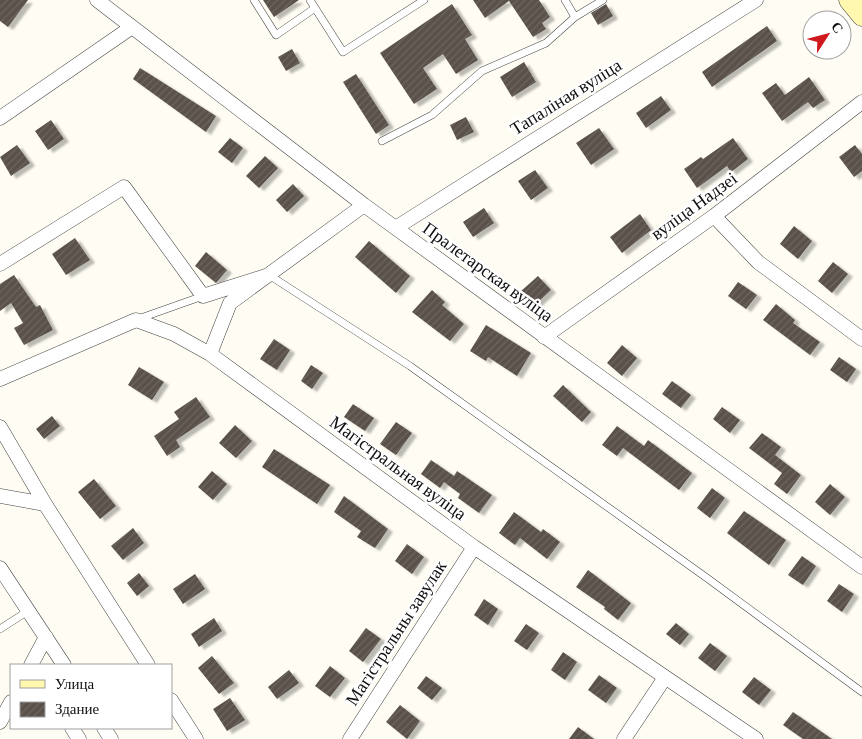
<svg xmlns="http://www.w3.org/2000/svg" width="862" height="739" font-family="'Crimson Pro',serif">
<style>
.building{fill:url(#building-hatch);filter:url(#shadow)}
.lines{fill:none;stroke-linecap:round;stroke-linejoin:round}
.lane-casing{stroke:#434343;stroke-width:8}
.street-casing{stroke:#434343;stroke-width:15}
.secondary-casing{stroke:#323232;stroke-width:21}
.lane{stroke:#fff;stroke-width:7}
.street{stroke:#fff;stroke-width:14}
.secondary{stroke:#fff8ae;stroke-width:20}
.labels{text-anchor:middle;dominant-baseline:central;stroke-width:5;stroke-linejoin:round;paint-order:stroke}
.street-label{font-size:18px;fill:#101010;stroke:#fff}
</style>
<defs>
<pattern id="building-hatch" width="6" height="6" patternUnits="userSpaceOnUse" patternTransform="scale(1.25)"><rect width="6" height="6" fill="#5a514b"/><path d="M-1 1l2-2M0 6l6-6M5 7l2-2" fill="none" stroke="#6d6561"/></pattern>
<filter id="shadow"><feDropShadow dx="5" dy="3" stdDeviation="1" flood-color="#0004"/></filter>
</defs>
<rect width="100%" height="100%" fill="#fffdf3"/>
<path class="building" d="M0,0H28L8,27L0,21Z
M263,0H299L274,17Z
M473,0H539L550,17L542,23L546,29L533,37L509,1L485,18Z
M452,4L472,35L465,39L478,60L456,74L443,54L423,68L437,89L414,104L380,53Z
M606,4L613,16L598,25L591,13Z
M767,26L777,41L712,87L702,72Z
M292,49L300,63L286,71L278,57Z
M524,62L536,82L512,97L500,77Z
M140,68L216,116L206,132L133,79Z
M356,74L389,125L376,134L343,82Z
M809,77L825,100L813,108L808,102L782,121L762,93L776,83L785,95Z
M661,96L671,110L646,128L636,113Z
M466,117L474,132L457,140L450,125Z
M51,120L64,139L48,150L35,131Z
M599,128L614,149L591,165L576,143Z
M230,138L243,148L232,163L218,152Z
M733,138L748,159L731,172L727,166L697,188L684,169L701,157L703,159Z
M17,145L30,163L11,176L0,157Z
M855,145L862,154V171L854,177L839,157Z
M265,156L278,168L259,188L246,176Z
M535,170L548,188L531,200L518,181Z
M293,184L304,196L287,212L276,200Z
M484,208L494,223L473,237L463,222Z
M640,214L651,230L622,253L610,237Z
M794,226L812,241L798,259L780,244Z
M75,238L90,260L66,275L52,254Z
M369,241L410,276L396,293L355,257Z
M206,252L227,270L216,283L195,266Z
M833,262L848,274L832,293L818,281Z
M14,275L36,307L40,305L53,330L24,345L14,328L23,323L11,303L0,311V284Z
M538,276L551,290L534,306L520,292Z
M738,282L757,295L746,309L728,296Z
M432,290L445,302L442,305L464,324L450,341L412,312Z
M776,304L795,320L793,323L820,342L810,355L763,320Z
M486,325L531,353L517,376L488,357L486,361L470,351Z
M274,339L290,350L277,370L260,359Z
M622,345L637,358L622,376L607,363Z
M839,357L856,369L847,382L830,370Z
M311,365L323,373L312,389L301,381Z
M139,367L164,382L152,400L128,385Z
M672,381L691,395L681,408L662,394Z
M563,385L591,412L582,422L553,396Z
M196,397L210,417L176,440L180,447L167,456L154,436L179,419L174,412Z
M353,404L374,418L365,431L344,417Z
M722,407L740,420L730,433L713,419Z
M52,416L60,426L44,439L36,429Z
M396,422L412,433L396,455L380,444Z
M235,425L252,441L236,458L219,443Z
M617,426L644,446L648,440L692,473L679,490L623,448L617,456L602,445Z
M762,433L781,447L775,455L801,475L787,494L774,484L782,473L749,448Z
M274,449L330,485L317,504L262,467Z
M431,460L454,476L457,471L492,495L479,513L458,498L460,494L444,482L440,488L421,474Z
M212,471L227,484L213,500L198,487Z
M94,479L116,506L100,519L78,492Z
M830,484L845,497L830,515L815,502Z
M712,488L725,498L710,518L697,508Z
M344,496L388,529L375,548L357,537L361,531L334,512Z
M744,511L786,540L769,565L727,533Z
M514,512L541,532L543,529L560,542L547,559L520,538L515,545L499,533Z
M133,528L144,543L123,560L111,546Z
M407,544L424,557L412,574L395,561Z
M802,556L816,566L803,585L788,575Z
M588,570L631,603L618,620L604,609L605,607L576,587Z
M139,573L149,586L137,596L127,583Z
M195,574L205,589L183,604L173,589Z
M839,584L854,594L842,612L827,601Z
M484,599L498,609L488,625L474,615Z
M214,618L222,631L199,647L191,634Z
M676,623L689,634L680,645L666,634Z
M526,624L539,633L527,650L514,641Z
M366,628L381,639L363,662L349,651Z
M710,643L727,656L715,671L698,658Z
M563,652L577,662L565,680L551,670Z
M212,656L234,683L219,694L198,668Z
M330,666L345,678L330,697L315,686Z
M289,670L299,683L277,699L268,687Z
M599,675L617,688L606,703L588,690Z
M426,676L442,688L432,700L417,688Z
M754,677L771,690L759,705L742,692Z
M230,698L245,720L227,731L213,709Z
M400,705L420,721L407,739L386,722Z
M793,712L832,739H803L783,725Z
M578,727L594,739H569Z"/>
<g class="lines">
<defs>
<path id="lane" d="M254,0L276,35L315,8
M310,0L343,52L424,0
M565,0L575,17
M382,141L432,115L482,71L546,43L575,17L603,0
M269,275L410,366L707,578L862,692
M138,319L203,296
M0,629L28,611"/>
<path id="street" d="M97,0L364,205L862,567
M0,118L132,27
M714,216L758,262L862,339
M397,227L756,0
M0,264L124,187L203,296L269,275
M544,337L714,216L862,102
M210,354L230,303L364,205
M0,379L136,320L174,334L210,354L474,547L756,739
M0,427L45,504
M0,496L45,504L148,665
M0,568L64,665
M31,665L46,637
M171,700L196,739
M0,722L11,702
M72,728L79,739
M104,728L111,739
M350,739L474,547
M624,739L664,679"/>
<path id="secondary" d="M849,0L862,16"/>
</defs>
<use href="#lane" class="lane-casing"/>
<use href="#street" class="street-casing"/>
<use href="#secondary" class="secondary-casing"/>
<use href="#lane" class="lane"/>
<use href="#street" class="street"/>
<use href="#secondary" class="secondary"/>
</g>
<g class="labels">
<g class="street-label">
<text transform="translate(566 97) rotate(-32)">Тапаліная вуліца</text>
<text transform="translate(694 206) rotate(-36)">вуліца Надзеі</text>
<text transform="translate(488 272) rotate(36)">Пралетарская вуліца</text>
<text transform="translate(398 468) rotate(36)">Магістральная вуліца</text>
<text transform="translate(396 633) rotate(-57)">Магістральны завулак</text>
</g>
</g>
<rect x="10" y="664" width="162" height="65" fill="#ffffff" stroke="#9f9f9f"/>
<rect x="20" y="680" width="25" height="8" fill="#fff8ae" stroke="#9f9f9f"/>
<text x="55" y="689" font-size="15" fill="#101010">Улица</text>
<rect x="20" y="702" width="25" height="15" fill="url(#building-hatch)" stroke="#9f9f9f"/>
<text x="55" y="714" font-size="15" fill="#101010">Здание</text>
<g transform="translate(827 35) rotate(54)"><circle r="24" fill="#ffffff" stroke="#9f9f9f"/>
<path d="M0-4L9 19L0 12L-9 19Z" fill="#cf191d"/>
<text y="-8" font-size="14" font-weight="bold" text-anchor="middle" fill="#101010">С</text>
</g>
</svg>
